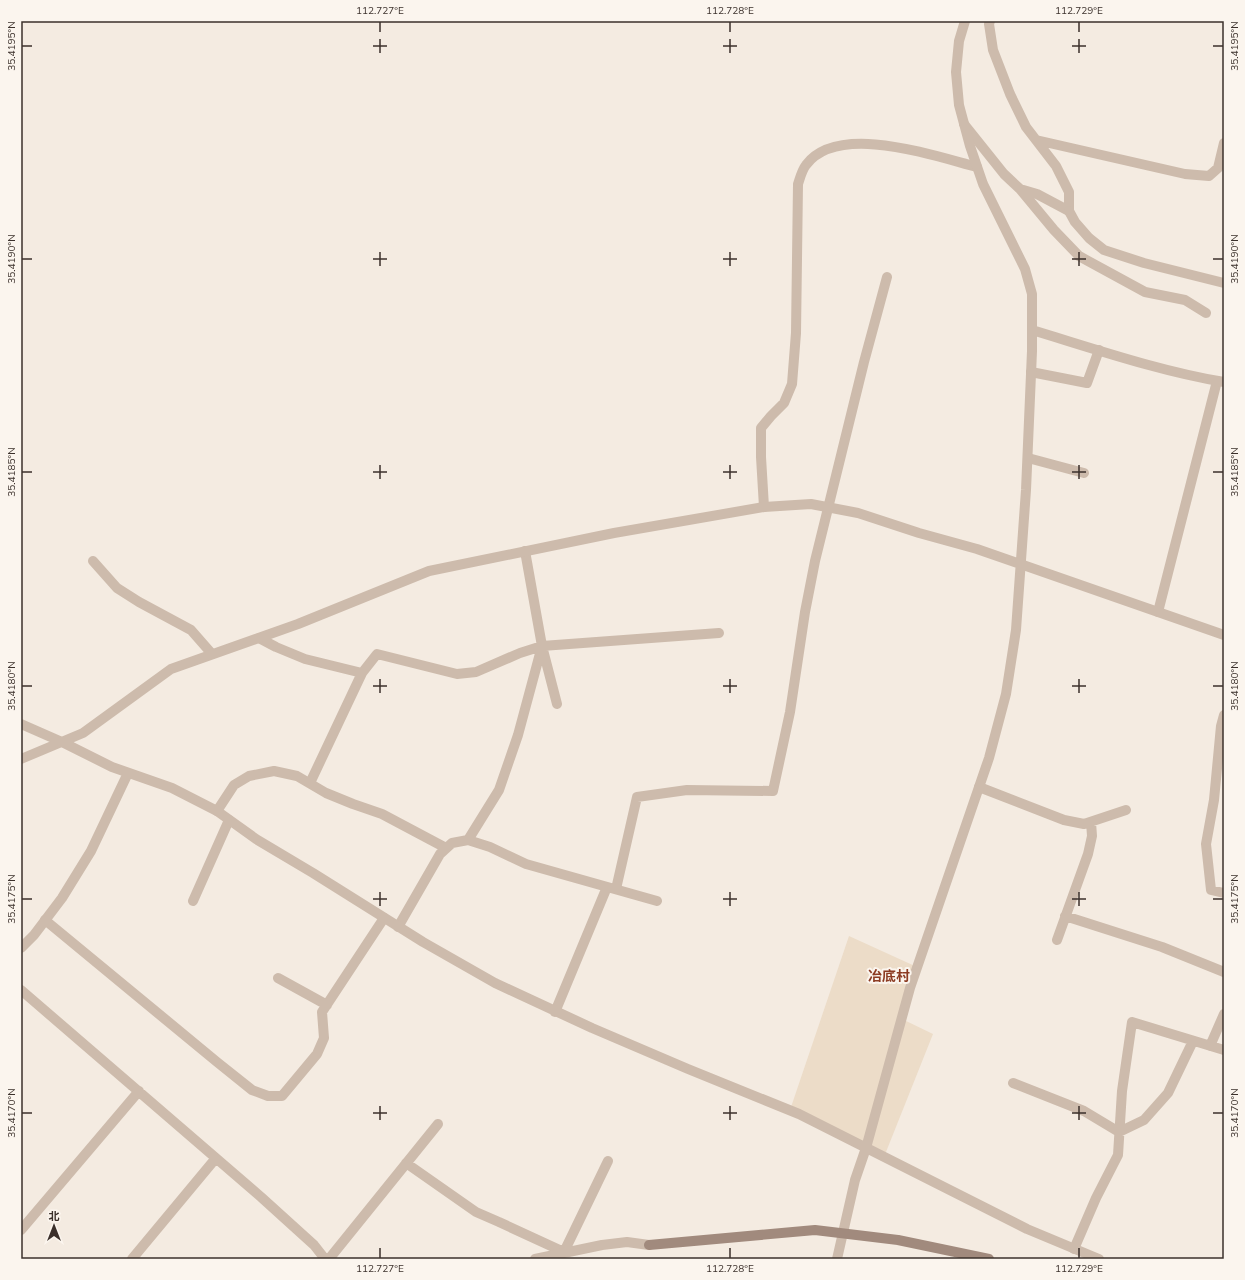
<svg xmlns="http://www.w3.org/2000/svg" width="1245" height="1280" font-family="Mulish,'Noto Sans SC',sans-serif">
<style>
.plaza{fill:#ecdcc8}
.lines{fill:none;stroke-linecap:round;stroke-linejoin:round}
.lane{stroke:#cdbbac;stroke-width:10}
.street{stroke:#cdbbac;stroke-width:10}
.secondary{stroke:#a18a7d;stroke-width:10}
.ticks{fill:none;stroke:#3b302b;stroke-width:1.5}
.labels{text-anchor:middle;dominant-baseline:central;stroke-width:4;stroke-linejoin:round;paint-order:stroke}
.quarter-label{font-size:14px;font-weight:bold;fill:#8c3b22;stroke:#fbf5ee}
.neatline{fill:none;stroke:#3b302b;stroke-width:1.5}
.ticks-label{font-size:10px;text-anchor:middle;fill:#3b302b}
</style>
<rect width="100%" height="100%" fill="#f4ebe1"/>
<path class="plaza" d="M849,936L917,967L902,1019L933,1034L884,1157L790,1110Z"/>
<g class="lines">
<path class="lane" d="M964,124L1004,174L1020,189L1037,194L1069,211V192L1056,166L1026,127L1010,94L993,50L989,24L990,21
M1036,140L1185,174L1209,176L1218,168L1224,143
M1020,189L1054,230L1079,256L1145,292L1185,300L1206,313
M1031,372L1087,383L1099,350
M1028,458L1084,473
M764,507L761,457V428L771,416L784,403L792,384L796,333L798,184C800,178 802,170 806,165C838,122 934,156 977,167
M525,551L542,646L557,704
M93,561L117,588L139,602L191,630L212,654
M1158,612L1217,381
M259,638L276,647L305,659L362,673L310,783
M362,673L377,654L457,674L476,672L520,653L542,646L719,633
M1224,715L1221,726L1214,800L1206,844L1211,890L1224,893
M979,787L1064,820L1084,824L1126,810
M217,811L234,785L249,776L274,771L297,776L326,793L353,804L382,814L446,848
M468,840L499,790L518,735L542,646
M616,889L637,797L687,790L773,791L790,712L805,612L815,561L864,362L887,277
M193,901L229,820
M1065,916L1162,947L1224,972
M45,920L217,1062L252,1090L268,1096H282L317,1054L324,1038L322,1012L384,918
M398,927L440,854L452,843L468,840L490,847L526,864L657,901
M1057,940L1088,854L1092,836L1091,822
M278,978L327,1005
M21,990L261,1197L314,1245L325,1259
M555,1012L607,887
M1210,1046L1224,1014
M1013,1083L1084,1111L1119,1132L1144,1120L1168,1093L1193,1041
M406,1163L476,1212L499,1222L564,1252L608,1161
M21,1230L139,1091
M1074,1249L1096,1198L1118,1155L1122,1091L1132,1022L1224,1050
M132,1259L216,1158
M329,1259L438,1124"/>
<path class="street" d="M1069,211L1075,222L1089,238L1104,250L1144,263L1224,283
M1032,330C1095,349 1159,371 1224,382
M21,724L62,742L112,767L172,788L217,811L256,839L313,873L423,942L495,983L592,1028L688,1069L799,1114L1027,1229L1099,1259
M21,759L83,733L171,669L298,624L429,571L614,533L764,507L811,504L858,513L919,533L977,549L1224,635
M21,948L34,935L62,898L91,851L128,773
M535,1259L602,1245L627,1242L649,1245
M837,1259L855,1180L866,1148L910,988L989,758L1006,694L1016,630L1026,490L1032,351V294L1025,269L983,184L970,146L959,105L956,72L959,41L965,21"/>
<path class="secondary" d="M649,1245L815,1230L898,1240L989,1259"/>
</g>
<path class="ticks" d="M380,22V32M730,22V32M1079,22V32M380,39V53M730,39V53M1079,39V53M22,46H32M373,46H387M723,46H737M1072,46H1086M1213,46H1223M380,252V266M730,252V266M1079,252V266M22,259H32M373,259H387M723,259H737M1072,259H1086M1213,259H1223M380,465V479M730,465V479M1079,465V479M22,472H32M373,472H387M723,472H737M1072,472H1086M1213,472H1223M380,679V693M730,679V693M1079,679V693M22,686H32M373,686H387M723,686H737M1072,686H1086M1213,686H1223M380,892V906M730,892V906M1079,892V906M22,899H32M373,899H387M723,899H737M1072,899H1086M1213,899H1223M380,1106V1120M730,1106V1120M1079,1106V1120M22,1113H32M373,1113H387M723,1113H737M1072,1113H1086M1213,1113H1223M380,1248V1258M730,1248V1258M1079,1248V1258"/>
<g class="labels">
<g class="quarter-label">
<text x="889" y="976">冶底村</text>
</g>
</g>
<rect width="1245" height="1280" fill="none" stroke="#fbf5ee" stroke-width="44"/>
<g transform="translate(54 1226)" stroke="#fbf5ee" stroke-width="3" paint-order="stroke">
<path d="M0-3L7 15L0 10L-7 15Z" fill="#3b302b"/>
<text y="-6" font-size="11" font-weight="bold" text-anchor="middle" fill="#3b302b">北</text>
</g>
<rect x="22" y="22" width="1201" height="1236" class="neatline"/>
<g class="ticks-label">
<text x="380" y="14">112.727°E</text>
<text x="730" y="14">112.728°E</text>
<text x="1079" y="14">112.729°E</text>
<text transform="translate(11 46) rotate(-90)" y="4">35.4195°N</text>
<text transform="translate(1234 46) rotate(-90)" y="4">35.4195°N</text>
<text transform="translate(11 259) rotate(-90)" y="4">35.4190°N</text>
<text transform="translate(1234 259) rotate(-90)" y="4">35.4190°N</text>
<text transform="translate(11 472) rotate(-90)" y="4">35.4185°N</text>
<text transform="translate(1234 472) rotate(-90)" y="4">35.4185°N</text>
<text transform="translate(11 686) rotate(-90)" y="4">35.4180°N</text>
<text transform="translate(1234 686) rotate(-90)" y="4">35.4180°N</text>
<text transform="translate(11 899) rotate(-90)" y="4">35.4175°N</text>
<text transform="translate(1234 899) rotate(-90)" y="4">35.4175°N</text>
<text transform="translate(11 1113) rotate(-90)" y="4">35.4170°N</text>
<text transform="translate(1234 1113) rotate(-90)" y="4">35.4170°N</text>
<text x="380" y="1272">112.727°E</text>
<text x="730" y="1272">112.728°E</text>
<text x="1079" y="1272">112.729°E</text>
</g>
</svg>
